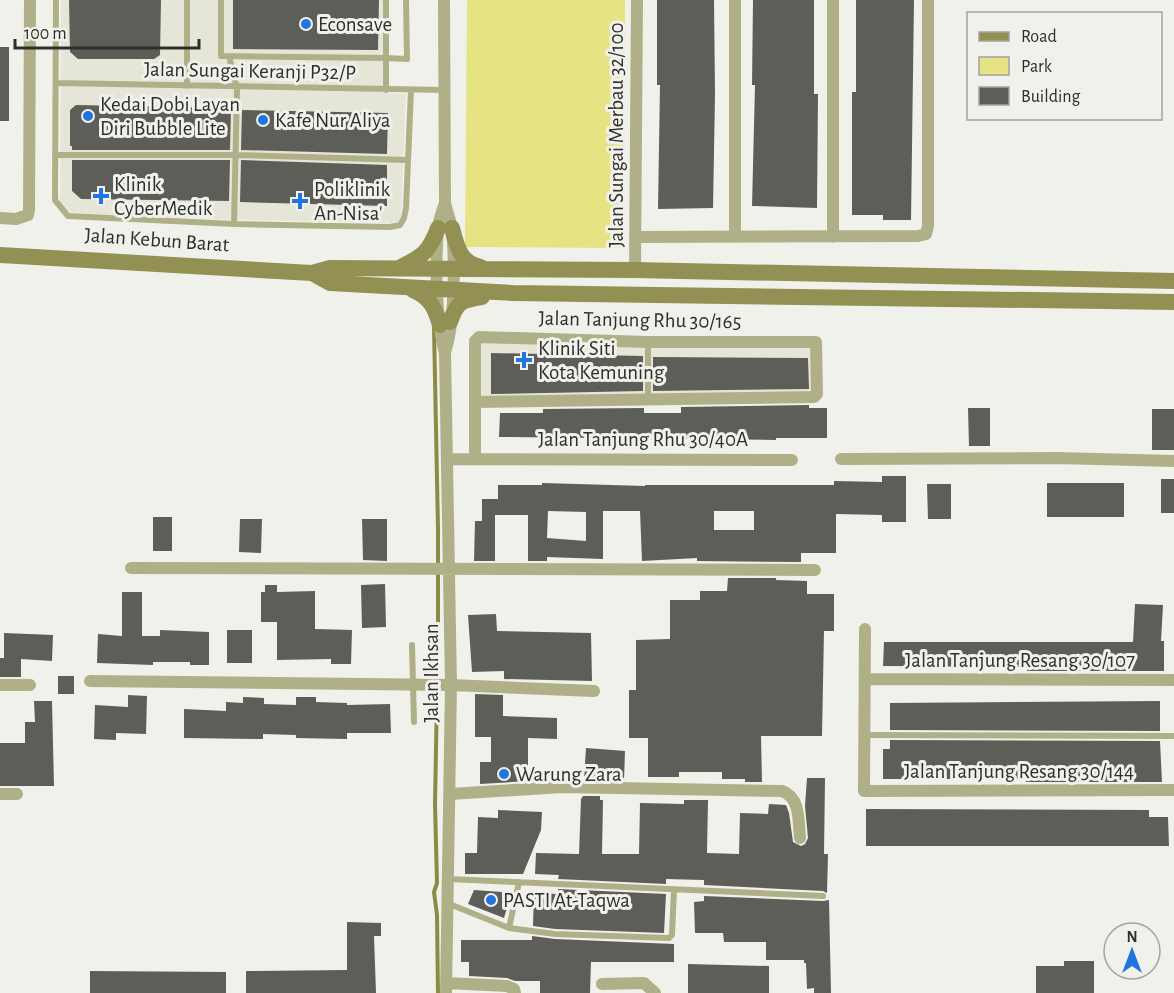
<svg xmlns="http://www.w3.org/2000/svg" width="1174" height="993" font-family="'Alegreya Sans',sans-serif">
<style>
.built{fill:#e6e6d8}
.green{fill:#e6e382}
.lines{fill:none;stroke-linecap:round;stroke-linejoin:round}
.stream{stroke:#8d8a45;stroke-width:4}
.building{fill:#5e5e59;fill-rule:evenodd}
.service{stroke:#b0b088;stroke-width:6}
.minor{stroke:#b0b088;stroke-width:12}
.secondary{stroke:#929053;stroke-width:16}
.poi-dot{fill:#2175e0;stroke:#f1f1eb;stroke-width:2}
.labels{text-anchor:middle;dominant-baseline:central;stroke-width:6;stroke-linejoin:round;paint-order:stroke}
.poi-label{font-size:21px;fill:#2e2e2c;stroke:#f1f1eb;text-anchor:start}
.street-label{font-size:21px;fill:#2e2e2c;stroke:#f1f1eb}
</style>
<rect width="100%" height="100%" fill="#f1f1eb"/>
<path class="built" d="M61,0H383V93L406,94L401,215L399,221L392,223L237,220L72,213L60,201Z
M480,342L811,347L812,393L480,397Z"/>
<path class="green" d="M467,0H625L624,248L465,247Z"/>
<g class="lines">
<path class="stream" d="M434,328L438,529V674
M437,694L435,804L437,883L434,892L437,915L438,993"/>
</g>
<path class="building" d="M69,0H161L160,55L154,59H78L70,52Z
M233,0H379L378,50L233,49Z
M657,0H714L715,95L713,208L658,209L660,85H657Z
M753,0H814V94H818L817,208L752,206L755,85H752Z
M856,0H914L911,220H883V215H852V92H856Z
M0,47H9V121H0Z
M76,105L226,108V110H231L230,150H72V146H70V110Z
M242,110L388,113L387,154L241,150Z
M72,160H230L229,201L81,199L72,191Z
M241,160L387,165V206L240,202Z
M491,353L643,356V391L491,394Z
M653,357L808,358L809,389L653,391Z
M809,405V408H827V438H776V440L499,437L500,413H543V409L644,408V413H681V407Z
M968,408H990V446H969Z
M1152,409H1174V450H1152Z
M882,476H906V522H882V515L836,514V553H801V562L697,561V558L642,561L640,511H603V559L547,557V561H528V515H495V561H474L475,521H482V499H498V485H542V483L645,486V485H834V481L882,482ZM548,511L586,512V541L547,538ZM714,511H754V530H714Z
M1161,479H1174V513H1161Z
M1047,483H1124V517H1047Z
M927,484H951V519H928Z
M153,517H172V551H153Z
M240,519H262L261,553L239,552Z
M362,519H387V561L363,560Z
M728,578H776V580L807,581V594H834V631H824L822,736H761L762,782H745V779H722V772H679V777H648V738H629V690H636V640L670,639V600H700V591H727Z
M385,584L386,627L362,628L361,585Z
M265,585H277V592L315,591V629L352,630L351,664H331V659L277,660V622H261V592H265Z
M122,592H142V636H160V630L209,632V665H190V662H153V665L97,663L98,634L122,636Z
M1135,604L1163,605L1161,641H1164V671H1027V667L883,666L884,642H1133Z
M496,614L497,631L591,633L592,681L504,679V671L472,672L468,615Z
M227,630H252V663H227Z
M4,633L53,635L52,661L21,659V677H0V658H4Z
M58,676H74V694H58Z
M475,694L503,695V716L557,718V739L528,738V781L480,784V762H491V737H475Z
M128,695L147,696L146,734L116,733V740L94,739L95,705L128,707Z
M243,697L264,698V704L296,705V697H316V702L347,703V705L390,704L391,733H347V739L296,738V735L263,734V739L184,738V709L226,711V702L243,703Z
M34,701H52L54,786H0V743H25V722H35Z
M1160,701V731L890,730V703Z
M890,740L1160,741L1162,782H1026V779H883V749H890Z
M586,748L625,751L624,780L584,779Z
M807,778H825L824,854H828L827,893L823,891L704,885V880L666,879V884L558,879L559,875L535,874L536,853L579,854L581,799L583,796H600V800H603L602,854H639L640,803L684,804V800H708L707,853L739,854L740,813L768,814L769,804L786,805L789,813L793,842L801,846L805,844L808,838L805,806Z
M866,809L1149,810V817H1168L1169,846H866Z
M498,810L542,812L541,830L523,874H465V853H477L478,817L498,818Z
M558,889L666,894L664,933L555,929L533,926L534,893L558,894Z
M474,890L502,892L511,895L504,918L468,904Z
M704,896L823,901L829,900L831,993H814V988L807,989L806,963H804V960H766V942H724L723,933H695L694,902L704,901Z
M347,922L381,923V936H374L376,993H246V971L347,970Z
M532,936L555,939L674,944V962H591L590,993H540V981H515L507,978L469,976V962H461V940H532Z
M1064,961H1094V993H1036V966H1064Z
M688,964L769,966V993H688Z
M90,971L226,972V993H90Z"/>
<g class="lines">
<path class="service" d="M56,0L55,200L68,216L234,224L390,227L400,225L404,218L406,208L411,90
M187,0V86
M221,0V56L386,58V90
M386,0V58L407,59L406,0
M229,56L237,88L234,224
M56,83L444,90
M55,155H236L408,160
M648,399V342
M412,645L414,722
M863,735L1174,736
M448,879L823,896
M447,903L509,928L555,934L669,938L672,935L674,889
M509,928L519,882"/>
<path class="minor" d="M444,0L445,203C447,212 451,221 452,230C455,261 455,324 445,352
M735,0V237
M833,0V237
M445,203C442,212 438,221 438,230C435,265 436,320 445,353L451,685L446,993
M0,218L16,219L28,215L29,210L30,0
M635,237L918,236L926,234L928,226V0
M635,270L637,0
M475,458V341L479,337L648,342H816L817,394L814,397L475,402
M447,459L792,460
M841,459L1057,458L1174,461
M131,568L815,570
M865,629L864,791L1174,790
M865,679L1174,680
M90,681L451,685L594,691
M0,685H30
M0,794H17
M450,794L562,787L782,791C801,798 798,821 800,838
M446,983L507,986L514,989L515,993
M602,984L644,983L655,993"/>
<path class="secondary" d="M452,228C457,247 460,263 481,267
M0,255L312,273L330,268L635,270L1174,281
M401,267C423,256 429,252 438,228
M312,273L330,283L513,293L1174,302
M413,290C430,297 435,308 440,325
M450,322C457,302 461,300 482,297"/>
</g>
<g class="poi-dot">
<circle cx="306" cy="24" r="6"/>
<circle cx="88" cy="116" r="6"/>
<circle cx="263" cy="120" r="6"/>
<path d="M98 187h6v6h6v6h-6v6h-6v-6h-6v-6h6z"/>
<path d="M297 192h6v6h6v6h-6v6h-6v-6h-6v-6h6z"/>
<path d="M521 351h6v6h6v6h-6v6h-6v-6h-6v-6h6z"/>
<circle cx="504" cy="774" r="6"/>
<circle cx="491" cy="900" r="6"/>
</g>
<g class="labels">
<g class="poi-label">
<text x="318" y="24">Econsave</text>
<text x="100" y="104">Kedai Dobi Layan<tspan x="100" dy="24">Diri Bubble Lite</tspan></text>
<text x="275" y="120">Kafe Nur Aliya</text>
<text x="114" y="184">Klinik<tspan x="114" dy="24">CyberMedik</tspan></text>
<text x="314" y="189">Poliklinik<tspan x="314" dy="24">An-Nisa'</tspan></text>
<text x="538" y="348">Klinik Siti<tspan x="538" dy="24">Kota Kemuning</tspan></text>
<text x="516" y="774">Warung Zara</text>
<text x="503" y="900">PASTI At-Taqwa</text>
</g>
<g class="street-label">
<text transform="translate(250 71) rotate(1)">Jalan Sungai Keranji P32/P</text>
<text transform="translate(616 135) rotate(-90)">Jalan Sungai Merbau 32/100</text>
<text transform="translate(157 240) rotate(4)">Jalan Kebun Barat</text>
<text transform="translate(640 320) rotate(1)">Jalan Tanjung Rhu 30/165</text>
<text x="643" y="439">Jalan Tanjung Rhu 30/40A</text>
<text x="1020" y="660">Jalan Tanjung Resang 30/107</text>
<text transform="translate(431 673) rotate(-90)">Jalan Ikhsan</text>
<text x="1019" y="771">Jalan Tanjung Resang 30/144</text>
</g>
</g>
<rect x="967" y="12" width="195" height="108" fill="#f1f1eb" stroke="#a3a39f" stroke-width="1.5"/>
<rect x="979" y="32" width="30" height="9" fill="#929053" stroke="#a3a39f" stroke-width="1.5"/>
<text x="1021" y="42" font-size="18" fill="#2e2e2c">Road</text>
<rect x="979" y="57" width="30" height="18" fill="#e6e382" stroke="#a3a39f" stroke-width="1.5"/>
<text x="1021" y="72" font-size="18" fill="#2e2e2c">Park</text>
<rect x="979" y="87" width="30" height="18" fill="#5e5e59" stroke="#a3a39f" stroke-width="1.5"/>
<text x="1021" y="102" font-size="18" fill="#2e2e2c">Building</text>
<g transform="translate(1132 951)"><circle r="28" fill="#f1f1eb" stroke="#a3a39f" stroke-width="1.5"/>
<path d="M0-4.5L10 22L0 15L-10 22Z" fill="#2175e0"/>
<text y="-9" font-size="16" font-weight="bold" text-anchor="middle" fill="#2e2e2c">N</text>
</g>
<path d="M15 39v9h184v-9" fill="none" stroke="#2e2e2c" stroke-width="3"/>
<text x="24" y="39" font-size="18" fill="#2e2e2c" stroke="#f1f1eb" stroke-width="4.5" paint-order="stroke">100 m</text>
</svg>
